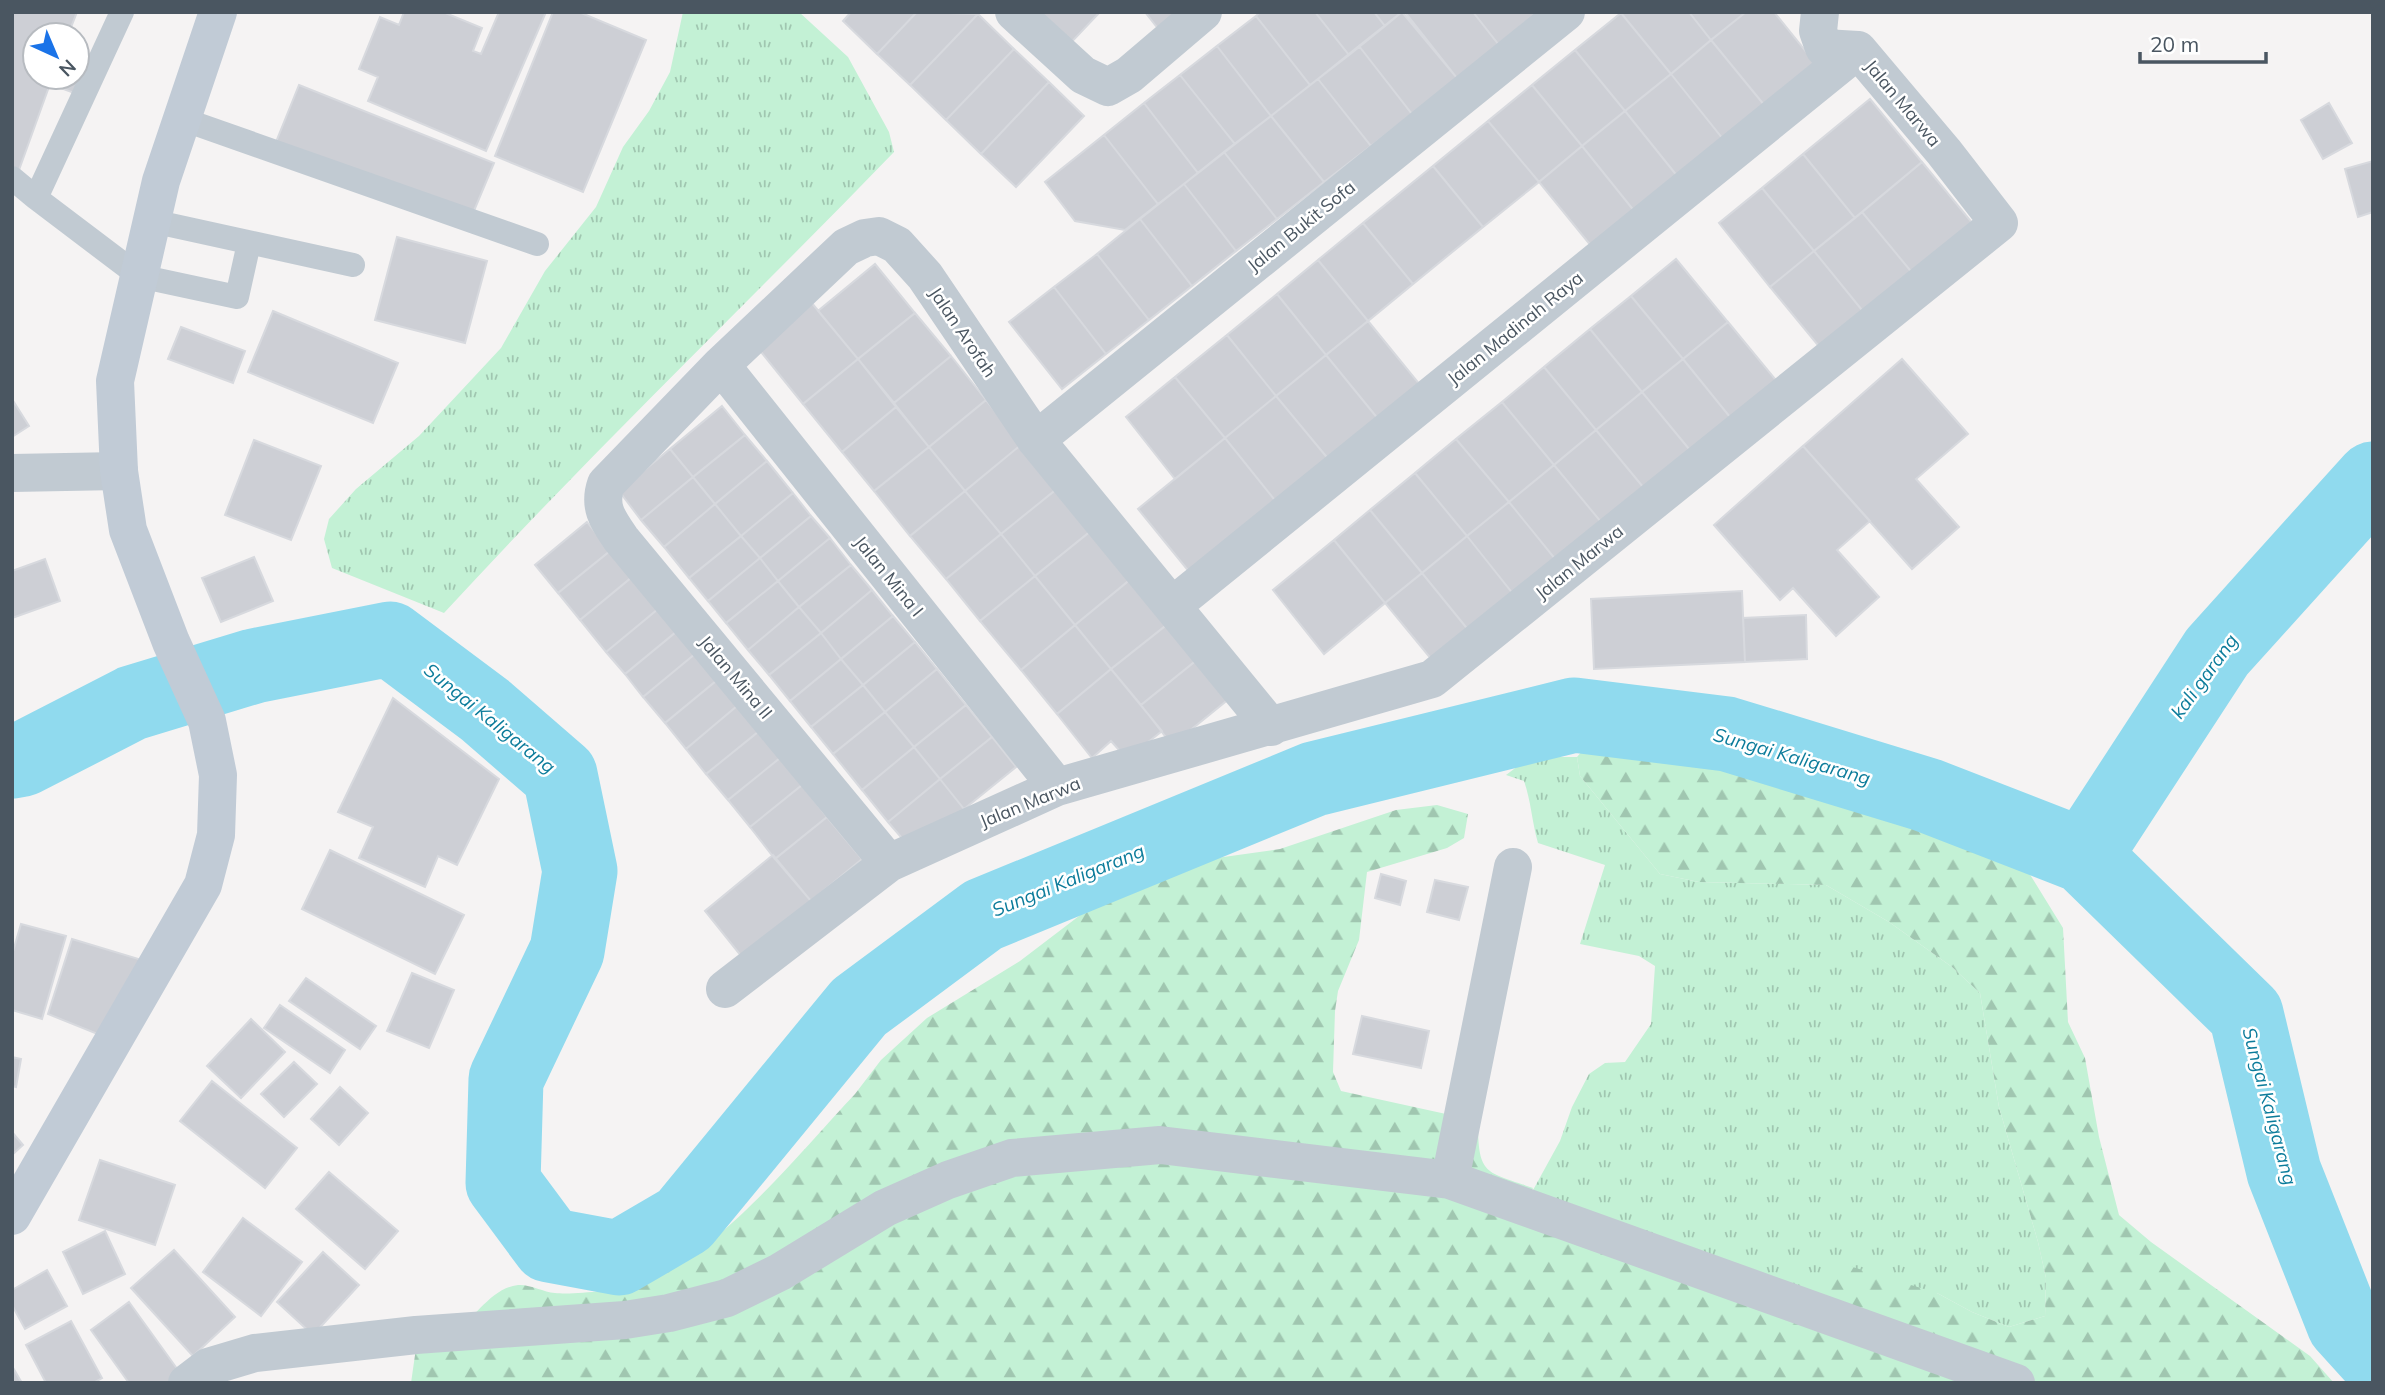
<svg xmlns="http://www.w3.org/2000/svg" width="2385" height="1395" font-family="Mulish,sans-serif">
<style>
.grass{fill:url(#grass-tufts)}
.forest{fill:url(#forest-firs)}
.lines{fill:none;stroke-linecap:round;stroke-linejoin:round}
.river{stroke:#90daee;stroke-width:75}
.building{fill:#cdcfd5;stroke:#d7d9de;stroke-width:2}
.lane{stroke:#c1cad2;stroke-width:24}
.street{stroke:#c1cad2;stroke-width:38}
.secondary{stroke:#c1cbd6;stroke-width:38}
.labels{text-anchor:middle;dominant-baseline:central;stroke-width:5;stroke-linejoin:round;paint-order:stroke}
.street-label{font-size:18px;fill:#4a5661;stroke:#fff}
.water-label{font-size:19px;font-style:italic;fill:#0c7c9b;stroke:#fff}
</style>
<defs>
<pattern id="grass-tufts" width="24" height="20" patternUnits="userSpaceOnUse" patternTransform="scale(1.75)"><rect width="24" height="20" fill="#c3f1d5"/><path d="M3 7l-1-3M5 7V3M7 7l1-3M15 17l-1-3M17 17v-4M19 17l1-3" fill="none" stroke="#a0c6b0"/></pattern>
<pattern id="forest-firs" width="22" height="20" patternUnits="userSpaceOnUse" patternTransform="scale(1.75)"><rect width="22" height="20" fill="#c3f1d5"/><path d="M5 1l3.5 6h-7zM16 11l3.5 6h-7z" fill="#a0c6b0"/></pattern>
</defs>
<rect width="100%" height="100%" fill="#f5f3f3"/>
<path class="grass" d="M683,12H799L848,57L889,132L894,152C745,306 589,455 444,613L332,568L324,539L329,519L356,489L419,436L501,348L545,271L596,207L623,147L649,111L670,72Z
M1530,757H1577L1580,776L1660,874L1699,882L1826,885L1889,922L1952,967L1980,993L1999,1107L2038,1242L2046,1278L2045,1316L2009,1327L1972,1312L1937,1293L1789,1309L1521,1212L1560,1141L1572,1107L1589,1074L1605,1063L1625,1062L1651,1024L1655,966L1639,956L1580,944L1605,865L1538,843C1532,822 1531,801 1524,781L1506,775Z"/>
<path class="forest" d="M1606,739L1684,742L1759,758L1902,799L2021,860L2063,928L2068,1022L2085,1058L2099,1137L2119,1215L2151,1242L2310,1356L2334,1383H411L417,1341C428,1338 443,1336 453,1331C476,1319 490,1288 518,1285C530,1284 543,1292 555,1293C574,1295 616,1290 635,1285C712,1263 800,1152 855,1094L881,1060L927,1018L1020,961L1121,884L1202,860L1280,849L1396,810L1437,805L1468,814L1464,838L1447,848L1367,872L1359,940L1338,991L1335,1011L1333,1072L1341,1091L1478,1121C1478,1176 1485,1171 1533,1188L1521,1211L1789,1309L1843,1264L1937,1293L1972,1312L2009,1327L2045,1316L2046,1278L2038,1242L1999,1107L1980,993L1952,967L1889,922L1826,885L1699,882L1660,874L1580,776L1577,757L1589,743Z"/>
<g class="lines">
<path class="river" d="M12,761L23,759L132,703L254,666L390,639L485,710L560,775L580,871L567,951L506,1079L503,1183L549,1245L619,1258L684,1220L859,1007L983,915L1314,779L1574,715L1727,734L1927,795L2084,856L2246,1014L2284,1172L2344,1324L2373,1356
M2084,856L2217,652L2373,479"/>
</g>
<path class="building" d="M12,12H77L68,35H35V77H77V49L100,58L85,97L50,84L19,170L12,167Z
M404,12H443L482,28L473,51L481,54L499,12H546L486,151L368,101L378,77L359,69L380,17L399,25Z
M553,12H579L646,40L583,192L495,156Z
M851,12H917L877,54L843,21Z
M917,12L978,14L910,85L877,54Z
M1041,12H1100L1065,49Z
M1145,12H1183L1160,31Z
M1260,12H1315L1349,55L1310,85L1256,16Z
M1315,12H1374L1385,26L1349,55Z
M1374,12H1402L1385,26Z
M1402,12L1457,78L1412,114L1359,46Z
M1405,12H1473L1499,45L1457,78Z
M1473,12H1537L1499,45Z
M1689,12H1746L1711,40Z
M1689,12L1711,40L1671,74L1621,13Z
M1746,12H1774L1816,64L1765,106L1711,40Z
M1621,13L1671,74L1625,111L1575,50Z
M978,14L1014,49L946,120L910,85Z
M1256,16L1310,85L1271,116L1217,46Z
M1711,40L1765,106L1723,139L1671,74Z
M1217,46L1271,116L1235,144L1180,75Z
M1359,46L1412,114L1371,146L1318,79Z
M1014,49L1049,82L981,154L946,120Z
M1575,50L1625,111L1582,146L1532,85Z
M1671,74L1723,139L1678,177L1625,111Z
M1180,75L1235,144L1198,173L1144,103Z
M1318,79L1371,146L1324,182L1271,116Z
M1049,82L1084,116L1016,187L981,154Z
M299,85L494,163L466,230L272,152Z
M1532,85L1582,146L1539,182L1488,121Z
M1870,99L1922,162L1855,218L1803,154Z
M1144,103L1198,173L1158,204L1104,135Z
M2329,103L2352,143L2323,159L2301,120Z
M1625,111L1678,177L1635,212L1582,146Z
M1271,116L1324,182L1277,219L1224,152Z
M1488,121L1539,182L1483,227L1433,166Z
M1104,135L1158,204L1125,230L1075,221L1045,182Z
M1582,146L1635,212L1592,247L1539,182Z
M1224,152L1277,219L1236,251L1184,184Z
M1803,154L1855,218L1814,251L1762,188Z
M2373,161V212L2358,217L2345,169Z
M1922,162L1974,225L1914,275L1862,212Z
M1433,166L1483,227L1413,284L1363,223Z
M1184,184L1236,251L1192,286L1140,219Z
M1762,188L1814,251L1770,287L1719,223Z
M1862,212L1914,275L1866,315L1814,251Z
M1140,219L1192,286L1149,320L1097,254Z
M1363,223L1413,284L1368,321L1318,260Z
M397,237L487,261L465,343L375,320Z
M1814,251L1866,315L1822,350L1770,287Z
M1097,254L1149,320L1106,354L1054,287Z
M1676,259L1728,322L1683,359L1631,296Z
M1318,260L1368,321L1326,355L1277,294Z
M875,264L915,313L858,359L818,311Z
M1054,287L1106,354L1062,389L1009,322Z
M1277,294L1326,355L1276,396L1227,335Z
M1631,296L1683,359L1642,392L1590,329Z
M811,302L858,359L803,404L757,347Z
M273,311L398,363L373,423L248,372Z
M915,313L951,356L894,403L858,359Z
M1368,321L1421,386L1379,420L1326,355Z
M1728,322L1780,385L1734,422L1683,359Z
M181,327L245,351L233,383L168,359Z
M1590,329L1642,392L1596,430L1544,367Z
M1227,335L1276,396L1225,438L1175,377Z
M1326,355L1379,420L1330,461L1276,396Z
M951,356L986,400L929,447L894,403Z
M858,359L896,407L842,452L803,404Z
M1683,359L1734,422L1694,455L1642,392Z
M1902,359L1968,434L1916,479L1959,527L1912,569L1803,446Z
M1544,367L1596,430L1554,465L1502,402Z
M1175,377L1225,438L1175,479L1126,417Z
M1642,392L1694,455L1648,493L1596,430Z
M1276,396L1330,461L1278,504L1225,438Z
M12,399L29,426L12,437Z
M986,400L1022,444L965,491L929,447Z
M1502,402L1554,465L1509,502L1456,439Z
M722,406L745,435L693,477L670,449Z
M896,407L929,447L874,491L842,452Z
M1596,430L1648,493L1606,528L1554,465Z
M745,435L767,461L715,504L693,477Z
M1225,438L1278,504L1191,574L1138,509Z
M1456,439L1509,502L1467,536L1415,473Z
M254,440L321,466L291,540L225,515Z
M1022,444L1058,488L1001,534L965,491Z
M1803,446L1870,521L1837,550L1879,597L1836,636L1793,588L1780,600L1714,525Z
M929,447L965,491L910,536L874,491Z
M670,449L693,477L641,520L619,491Z
M767,461L793,493L741,536L715,504Z
M1554,465L1606,528L1560,565L1509,502Z
M1415,473L1467,536L1422,573L1370,510Z
M693,477L715,504L664,547L641,520Z
M1058,488L1092,530L1035,576L1001,534Z
M965,491L1001,534L946,579L910,536Z
M793,493L811,516L760,558L741,536Z
M1509,502L1560,565L1518,600L1467,536Z
M715,504L741,536L689,578L664,547Z
M1370,510L1422,573L1385,603L1334,540Z
M811,516L830,538L778,581L760,558Z
M587,522L610,551L558,593L535,565Z
M1092,530L1132,578L1075,625L1035,576Z
M1001,534L1035,576L980,621L946,579Z
M741,536L760,558L708,601L689,578Z
M1467,536L1518,600L1474,637L1422,573Z
M830,538L851,565L799,607L778,581Z
M1334,540L1385,603L1324,654L1273,590Z
M610,551L632,577L580,620L558,593Z
M254,557L273,601L221,622L202,578Z
M760,558L778,581L726,623L708,601Z
M45,559L60,601L12,618V571Z
M851,565L872,590L821,633L799,607Z
M1422,573L1474,637L1437,666L1385,603Z
M1035,576L1075,625L1021,670L980,621Z
M632,577L658,609L606,652L580,620Z
M1132,578L1169,623L1111,669L1075,625Z
M778,581L799,607L748,650L726,623Z
M872,590L893,616L841,659L821,633Z
M1742,591L1745,662L1594,669L1591,599Z
M799,607L821,633L769,675L748,650Z
M658,609L676,632L625,674L606,652Z
M1806,615L1807,659L1745,662L1743,618Z
M893,616L915,642L863,685L841,659Z
M1169,623L1198,659L1141,705L1111,669Z
M1075,625L1111,669L1057,714L1021,670Z
M676,632L695,654L643,697L625,674Z
M821,633L841,659L790,701L769,675Z
M915,642L937,669L885,712L863,685Z
M695,654L716,681L665,723L643,697Z
M841,659L863,685L811,727L790,701Z
M1198,659L1230,698L1172,745L1141,705Z
M937,669L966,705L914,747L885,712Z
M1111,669L1162,731L1127,759L1111,741L1092,758L1057,714Z
M716,681L737,706L686,749L665,723Z
M863,685L885,712L833,754L811,727Z
M393,698L499,779L457,865L438,856L425,887L359,858L373,827L338,812Z
M966,705L992,737L940,779L914,747Z
M737,706L758,732L706,774L686,749Z
M885,712L914,747L862,790L833,754Z
M758,732L780,758L728,800L706,774Z
M992,737L1016,767L964,809L940,779Z
M914,747L940,779L888,822L862,790Z
M780,758L802,785L750,827L728,800Z
M940,779L964,809L914,852L888,822Z
M802,785L827,817L775,859L750,827Z
M827,817L862,859L811,901L775,859Z
M330,850L464,915L435,974L302,909Z
M773,855L811,901L742,957L705,911Z
M1381,874L1406,881L1400,905L1375,898Z
M1435,880L1468,887L1459,920L1427,912Z
M21,924L66,936L42,1019L12,1010V955Z
M72,939L142,960L105,1037L48,1014Z
M412,973L454,990L429,1048L387,1031Z
M306,978L376,1026L360,1049L289,1001Z
M280,1005L345,1050L330,1073L264,1028Z
M1362,1016L1429,1031L1421,1068L1353,1054Z
M251,1019L285,1052L241,1098L207,1066Z
M12,1057L21,1059L16,1087L12,1086Z
M294,1062L317,1084L284,1117L261,1094Z
M212,1081L297,1148L265,1188L180,1121Z
M340,1087L368,1113L339,1145L311,1119Z
M12,1132L23,1145L12,1155Z
M100,1160L175,1185L155,1245L79,1220Z
M329,1172L398,1231L365,1269L296,1209Z
M243,1218L302,1262L261,1316L203,1272Z
M105,1231L125,1274L83,1294L63,1252Z
M174,1250L235,1317L193,1356L131,1288Z
M323,1252L359,1285L313,1335L277,1302Z
M47,1270L67,1306L25,1329L12,1305V1290Z
M129,1302L183,1377L175,1383H129L91,1330Z
M71,1321L102,1378L93,1383H46L26,1345Z
M12,1366L22,1383H12Z"/>
<g class="lines">
<path class="lane" d="M122,12L36,198L139,276L237,297L249,243
M182,119L537,244
M12,178L36,198
M152,221L353,265"/>
<path class="street" d="M1014,12L1083,75L1108,87L1129,75L1203,12
M1820,12L1818,31L1824,48L1858,50
M721,365L1057,787
M1036,440L1566,12
M12,473L119,471
M1172,606L1858,50
M889,863L621,539C608,520 598,507 606,484L721,365L846,247L865,238L879,236L897,245L925,276L1036,440L1271,727
M725,989L889,863L1057,787L1432,679L1999,223L1944,152L1858,50
M1450,1180L1513,867
M187,1383L208,1367L255,1353L416,1335L625,1320L669,1313L727,1298L780,1272L885,1208L948,1180L1012,1158L1160,1145L1450,1180L2016,1383"/>
<path class="secondary" d="M12,1216L203,885L216,835L218,775L207,721L171,642L128,530L119,471L115,381L161,181L218,12"/>
</g>
<g class="labels">
<g class="street-label">
<text transform="translate(1903 103) rotate(50)">Jalan Marwa</text>
<text transform="translate(1301 226) rotate(-39)">Jalan Bukit Sofa</text>
<text transform="translate(1515 328) rotate(-39)">Jalan Madinah Raya</text>
<text transform="translate(963 332) rotate(56)">Jalan Arofah</text>
<text transform="translate(1579 562) rotate(-39)">Jalan Marwa</text>
<text transform="translate(889 576) rotate(51)">Jalan Mina I</text>
<text transform="translate(736 677) rotate(50)">Jalan Mina II</text>
<text transform="translate(1030 802) rotate(-22)">Jalan Marwa</text>
</g>
<g class="water-label">
<text transform="translate(2204 676) rotate(-54)">kali garang</text>
<text transform="translate(490 718) rotate(39)">Sungai Kaligarang</text>
<text transform="translate(1792 756) rotate(16)">Sungai Kaligarang</text>
<text transform="translate(1068 880) rotate(-22)">Sungai Kaligarang</text>
<text transform="translate(2270 1106) rotate(75)">Sungai Kaligarang</text>
</g>
</g>
<rect width="2385" height="1395" fill="none" stroke="#4a5661" stroke-width="28"/>
<g transform="translate(56 56) rotate(136)"><circle r="33" fill="#ffffff" stroke="#b7bbc0" stroke-width="2"/>
<path d="M0-5L12 26L0 18L-12 26Z" fill="#1a73e8"/>
<text y="-10" font-size="19" font-weight="bold" text-anchor="middle" fill="#4a5661">N</text>
</g>
<path d="M2140 52v10h126v-10" fill="none" stroke="#4a5661" stroke-width="3.5"/>
<text x="2150" y="52" font-size="21" fill="#4a5661" stroke="#ffffff" stroke-width="5" paint-order="stroke">20 m</text>
</svg>
